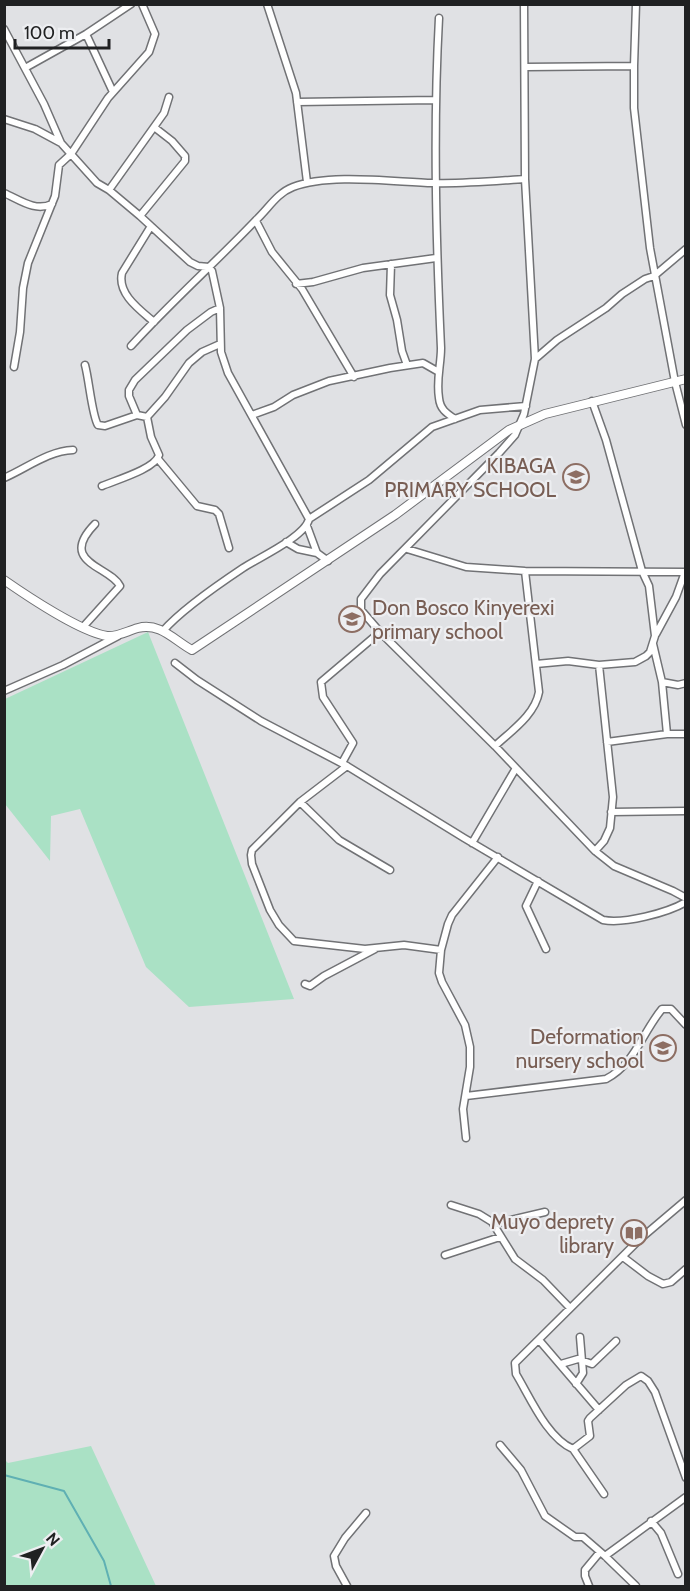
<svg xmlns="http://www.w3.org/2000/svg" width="690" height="1591" font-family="Cabin,sans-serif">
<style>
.green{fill:#aae1c5}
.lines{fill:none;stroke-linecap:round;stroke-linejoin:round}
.stream{stroke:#5fb0b3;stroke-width:2}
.minor-casing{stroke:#717275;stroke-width:9}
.tertiary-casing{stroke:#717275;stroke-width:10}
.minor{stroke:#fff;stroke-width:6}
.tertiary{stroke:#fff;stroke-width:8}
.labels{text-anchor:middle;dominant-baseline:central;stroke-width:4.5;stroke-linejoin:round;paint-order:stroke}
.education-label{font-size:21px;fill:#785e54;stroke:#edeef1;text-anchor:end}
</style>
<rect width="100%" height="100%" fill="#e0e1e4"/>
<path class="green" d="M148,632L294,999L189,1007L146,967L80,809L51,816L50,861L5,804V699Z
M91,1446L156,1586H5V1460L8,1463Z"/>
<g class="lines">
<path class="stream" d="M4,1475L64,1491L104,1561L111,1586"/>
<defs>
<path id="minor" d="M267,4L296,93L307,182
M524,4L525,179L535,359L524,414L515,435L499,453L380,574L361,599V610L380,632L495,746L595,851L614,866L673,891L686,898
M636,4L634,66V108L650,248L675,382L686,425
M439,18C433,129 436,238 441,348C441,365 436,380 439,398C440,409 446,413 455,419
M4,29L44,104L61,143
M86,34L113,92
M526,67L634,66
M25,68L86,34L131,4
M297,102L435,100
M4,119L35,129L61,143L97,183L109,190L140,216L190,262L198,266L209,267L212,271L220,308L221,352L228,373L309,519C305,537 258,558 243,568C219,584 182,609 163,631
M109,190L164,113L169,97
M4,193C20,200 35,212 52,204
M140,216L185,161V156L172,141L154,127
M256,221L272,252L302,289L354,377
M151,226L122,273C117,294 140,310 154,322
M391,264L390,295L397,320L402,351L407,365
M296,284L313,282L363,268L436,258
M131,346C171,302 215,263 256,220C268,209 277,193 293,187C329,173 394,182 433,183C464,184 494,181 525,179
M535,359L557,340L606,308L622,294L645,279L654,276L686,249
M85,365C89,379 92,416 98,425L105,426L137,415
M14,367L20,332L23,288L28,263L55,196L59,165L71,154L108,98L149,52L155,34L142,4
M252,415L274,407L293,395L329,381L390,368L423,363L437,371
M147,417L137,415L129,396V390L135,380L187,330L211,312L220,308
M158,459L197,506L215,510L219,514L229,548
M4,478C27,468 48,451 73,450
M102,486C116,480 155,469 159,455L151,437L147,417L165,397L189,363L202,352L220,344
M309,519L369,480L432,427L480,410L526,406
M307,526L317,553L328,561
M286,542L298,549L317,553
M407,549L466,567L525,571L686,572
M83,627L120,586C110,566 57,563 95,524
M656,634L676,597L685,572
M653,644L662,682L667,734
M175,663L197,680L261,721L347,766L464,838L603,920C624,924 667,913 686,902
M536,664L568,661L599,665L635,662L646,656L650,652L655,636L649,586L642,571L606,440L592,401
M662,682L678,685L686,683
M4,691L63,665L118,636
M607,742L667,734H686
M495,746C511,731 535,715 539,692L525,571
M342,763L353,743L323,697L321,682L380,632
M347,766L300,802L252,850L251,855L252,864L270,910L279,925L294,941L365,949L404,945L441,950
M300,802L339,840L390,870
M611,812L686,811
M472,843L516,768
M595,851L604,841L610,828L613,797L599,665
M538,881L526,906L546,949
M305,984L310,986L324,976L375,949
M466,1096L606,1079C635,1064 642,1033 662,1009H671L686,1025
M466,1138L463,1109L470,1067V1047L465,1025L442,982L439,973L441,950L448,924L452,915L498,857
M686,1200L640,1239L515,1363L516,1374C530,1397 547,1438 573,1449L590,1436L588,1421L590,1418L626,1385L641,1376L648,1381L655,1392L686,1478
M451,1205L479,1214L492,1222L515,1259L543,1280L570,1308
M493,1224L545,1212
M445,1255L500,1237
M623,1257L648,1276L663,1284L671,1282L686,1269
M539,1340L599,1410
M561,1364L578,1359L592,1364L616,1341
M576,1384L583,1373L580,1337
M500,1445L521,1470L545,1516L575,1537H583L605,1556L636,1586
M573,1449L604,1494
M651,1521L661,1533L678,1574
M605,1556L686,1497
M347,1586L336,1566L334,1556L345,1538L366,1513
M589,1586L585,1576V1570L600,1552"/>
<path id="tertiary" d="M4,580C27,596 81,632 107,636C118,637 127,631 138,628C160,622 175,641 192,650L395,515L509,430L545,414L686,379"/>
</defs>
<use href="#minor" class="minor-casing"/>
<use href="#tertiary" class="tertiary-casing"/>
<use href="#minor" class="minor"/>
<use href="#tertiary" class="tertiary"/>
</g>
<defs>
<symbol id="school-ring" viewBox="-11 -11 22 22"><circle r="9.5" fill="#edeef1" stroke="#8d6e63" stroke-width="1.5"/><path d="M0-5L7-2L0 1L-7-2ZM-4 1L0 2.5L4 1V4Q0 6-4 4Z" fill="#8d6e63"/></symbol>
<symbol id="library-ring" viewBox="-11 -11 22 22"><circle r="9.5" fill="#edeef1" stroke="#8d6e63" stroke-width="1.5"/><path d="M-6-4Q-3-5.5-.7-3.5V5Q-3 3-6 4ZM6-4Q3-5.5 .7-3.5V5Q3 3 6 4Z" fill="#8d6e63"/></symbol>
</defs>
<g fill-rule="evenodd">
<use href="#school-ring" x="561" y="462" width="30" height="30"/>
<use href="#school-ring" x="337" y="604" width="30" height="30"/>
<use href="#school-ring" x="648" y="1033" width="30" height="30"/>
<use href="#library-ring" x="619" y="1218" width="30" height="30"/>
</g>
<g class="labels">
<g class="education-label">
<text x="556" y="465">KIBAGA<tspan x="556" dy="24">PRIMARY SCHOOL</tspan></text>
<text x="372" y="607" text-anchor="start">Don Bosco Kinyerexi<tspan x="372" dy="24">primary school</tspan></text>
<text x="644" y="1036">Deformation<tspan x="644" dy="24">nursery school</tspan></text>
<text x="614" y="1221">Muyo deprety<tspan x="614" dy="24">library</tspan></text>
</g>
</g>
<rect width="690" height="1591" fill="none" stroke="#202122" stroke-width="12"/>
<g transform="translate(42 1549) rotate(49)" stroke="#edeef1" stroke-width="4.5" paint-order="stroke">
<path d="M0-4.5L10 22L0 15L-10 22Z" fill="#202122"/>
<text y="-9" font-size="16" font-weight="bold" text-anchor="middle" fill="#202122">N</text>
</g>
<path d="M15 39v9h94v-9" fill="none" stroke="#202122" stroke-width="3"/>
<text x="24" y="39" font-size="18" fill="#202122" stroke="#edeef1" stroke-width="4.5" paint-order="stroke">100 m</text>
</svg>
